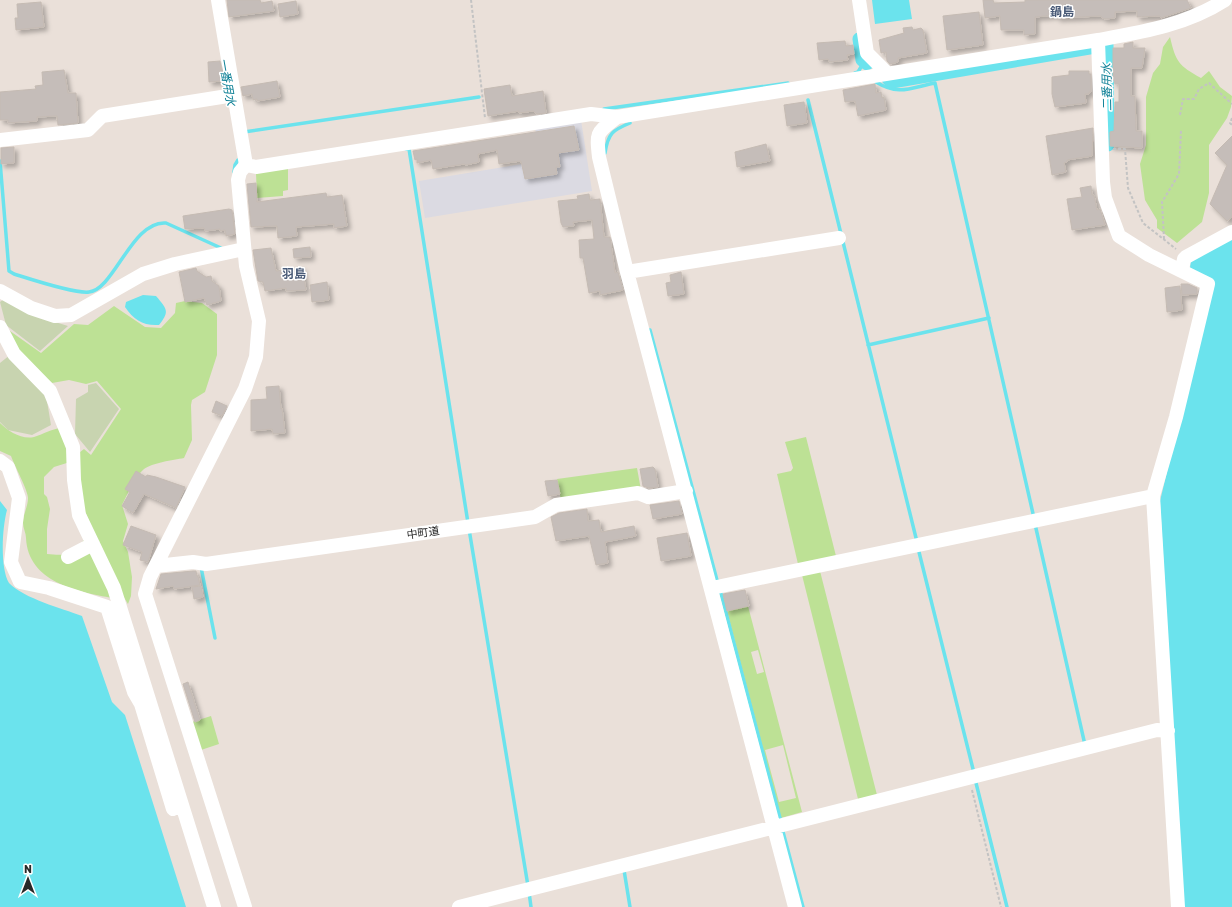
<svg xmlns="http://www.w3.org/2000/svg" width="1232" height="907" font-family="Rubik,'Noto Sans JP',sans-serif">
<style>
.industrial{fill:#dbdae2}
.green{fill:#bde195;fill-rule:evenodd}
.cemetery{fill:#c8d4b0}
.water{fill:#6be3ed}
.lines{fill:none;stroke-linecap:round;stroke-linejoin:round}
.stream{stroke:#6be3ed;stroke-width:3.5}
.canal{stroke:#6be3ed;stroke-width:13}
.building{fill:#c5bdb9;stroke:#c5bbb3;filter:url(#shadow)}
.path{stroke:#c3c3c3;stroke-width:2;stroke-dasharray:3 2;stroke-linecap:butt}
.minor{stroke:#fff;stroke-width:14}
.labels{text-anchor:middle;dominant-baseline:central;stroke-width:3;stroke-linejoin:round;paint-order:stroke}
.street-label{font-size:11px;fill:#282828;stroke:#fff}
.neighbourhood-label{font-size:12px;font-weight:bold;fill:#495a77;stroke:#fff}
.water-label{font-size:12px;font-style:italic;fill:#0e8096;stroke:#fff}
</style>
<defs>
<filter id="shadow"><feDropShadow dx="3.5" dy="3.5" stdDeviation="2" flood-color="#0004"/></filter>
</defs>
<rect width="100%" height="100%" fill="#eae0d9"/>
<path class="industrial" d="M581,120L592,191L425,218L419,181L540,161L535,127Z"/>
<path class="green" d="M1170,37C1176,62 1178,65 1201,78L1209,71L1220,87L1232,96L1231,107L1227,118L1209,145V193L1202,222L1177,243L1157,228V220L1145,200L1140,164L1146,145V97L1153,73L1160,64L1163,47Z
M288,168V190L283,191V196L257,198L256,173Z
M185,301L202,303L217,314V355L205,392L192,400L191,405L192,440L184,458C173,460 152,463 144,469C134,477 128,494 122,505L128,524L123,541L128,552L132,577L131,596L128,604L117,586L84,509L75,456L84,449L91,455L121,409L97,381L86,384L69,380L52,383L28,364L6,332L10,331L41,353L74,324L88,325L114,306L145,327L161,328L175,313L176,303Z
M0,423C8,431 22,440 34,437C44,434 51,429 61,428L70,462L54,467L44,477V494L47,497L50,509L47,529V554C68,556 74,555 86,537L113,598C77,592 28,582 26,538C26,533 23,528 23,523C23,515 28,506 28,498C28,490 14,465 11,456L0,451Z
M806,437L836,556L798,564L777,474L791,471L793,468L785,442Z
M637,468L641,490L561,500L557,479Z
M820,571L877,795L858,799L802,575Z
M748,606L802,812L781,818L727,611ZM758,650L764,672L757,674L751,652ZM783,745L796,798L779,802L765,750Z
M211,716L219,744L198,751L189,723Z"/>
<path class="cemetery" d="M4,299L39,317L68,326L40,351L6,325L0,302Z
M10,355L46,395L51,425L32,435L8,430L0,422V363Z
M96,383L119,409L90,452L75,434L76,399L88,392V385Z"/>
<path class="water" d="M872,0H909L912,19L875,24Z
M1232,236V907H1183L1160,501L1213,281L1190,268L1191,260Z
M143,295L156,296C167,309 170,311 159,325C143,326 134,320 125,307L126,302Z
M0,501L7,510C2,528 0,568 9,583C25,599 61,608 82,616L112,702L125,715L186,907H0Z"/>
<g class="lines">
<path class="stream" d="M855,73L858,72L864,62
M876,82C899,96 910,88 935,83L1034,518
M808,100L917,542
M604,109L788,83
M244,132L479,97
M406,149H409L468,523
M605,153C608,133 613,130 630,123
M0,161L9,271L14,274C30,279 75,294 89,292C114,290 132,220 166,223L221,248
M234,172L235,165L238,160
M650,330L718,584
M868,345L989,318
M1035,524L1085,745
M469,529L528,886
M918,548L974,773
M201,567L215,638
M720,590L781,822
M975,779L1007,907
M782,828L803,907
M624,870L630,907
M529,892L531,907"/>
<path class="canal" d="M859,39L862,60L867,64
M888,79L892,82L1107,45L1108,145"/>
</g>
<path class="building" d="M227,0H260L261,3L272,1L274,11L229,17Z
M983,0H993L994,3L1025,2V0H1187L1191,8L1161,18L1160,16L1137,17V11L1115,12V18L1105,19L1102,18L1101,16L1057,18V15L1035,17V34L1024,35V30H1001L1000,16L985,18Z
M296,1L298,14L280,17L278,4Z
M41,2L44,27L16,30L15,18H18L17,4Z
M979,12L983,45L947,50L943,16Z
M912,27L913,30L921,28L923,30L927,53L898,58V62L890,64L887,61L886,52L881,53L879,40L904,33L903,28Z
M845,41L846,46L853,45L854,54L847,55L848,60L829,62L828,59L819,60L817,43Z
M1133,42V48H1145L1142,68H1131V96H1135L1136,131H1142V148L1110,146V132L1114,131L1115,102H1119V84H1115L1114,80H1113V48H1124V44Z
M220,61L223,81L209,82L208,62Z
M64,70L68,93H76L78,123L58,125L57,116L37,117V121L8,123V120H0V92L36,89L35,86L43,85L42,72Z
M1069,71H1089V74H1091V92H1089V94H1085L1086,103L1055,107L1052,94V77L1069,75Z
M277,81L280,97L257,101V99L253,100L252,94L243,96L241,87Z
M875,84L876,93L881,92L882,98L884,97L886,110L858,116L855,101L845,102L843,90Z
M510,85L512,96L543,91L546,113L537,114L533,111L519,113V111L488,116L484,89Z
M804,102L807,123L787,126L784,105Z
M574,126L579,150L558,153L560,167H556L557,174L525,179L521,161L499,164L497,150L478,154L479,162L466,165L464,164L433,169L431,160L417,163V159L415,160L413,151Z
M1093,128L1092,156L1067,160V162L1064,163L1066,172L1052,175L1046,136Z
M1232,136V217L1227,221L1210,204L1227,165L1215,153Z
M766,144L770,161L737,167L735,152Z
M14,147V163L1,164V148Z
M256,183L257,202L326,193L327,197L342,195L347,226L334,228V224L296,227L297,236L278,238L277,226L251,227L247,184Z
M1091,186L1092,195H1094L1097,210L1100,209L1105,225L1072,230L1067,199L1082,197L1080,188Z
M589,194L590,200L600,199L604,237H610L615,273L618,272L623,290L600,295V291L589,293L583,258H580L579,240L594,239L592,220L573,222L574,226L563,227L561,223L558,201L578,199L577,196Z
M229,209L232,210L235,234L226,236L225,230L220,231V229L205,231L204,228L185,229L183,216Z
M310,247L311,257L294,258L293,249Z
M271,248L276,271L302,267L306,290L286,291V288L265,291L263,282L258,281L253,250Z
M196,268L197,271L206,277L211,276L212,281L219,286L221,301L207,305L204,298L185,302L179,272Z
M681,272L684,294L668,296L666,283L671,282L670,275Z
M327,282L329,300L312,302L310,285Z
M1181,284H1188L1197,288V294L1182,295Z
M1180,286L1182,310L1167,312L1165,288Z
M279,386L281,409L282,408L285,433L273,434L272,429L251,431V400L267,399L266,387Z
M216,401L227,406L222,416L212,412Z
M653,467L655,469L658,487L649,488L643,486L640,469Z
M136,471L146,477L147,475L156,477L185,487L176,508L144,494L133,513L122,506L130,492L125,489Z
M557,480L560,494L548,496L545,481Z
M679,501L682,514L653,519L650,505Z
M587,509L588,521L599,520L601,532L634,526L636,536L605,542L608,563L596,565L589,536L556,541L551,517L559,513Z
M131,526L156,535L148,562L140,560L142,552L123,545Z
M687,533L691,556L661,561L657,538Z
M193,571H196L197,576H198L200,585L174,589L173,586L156,589L161,574Z
M201,586L203,597L194,599L192,587Z
M745,590L749,606L727,611L723,594Z
M188,682L200,720L195,722L183,684Z"/>
<g class="lines">
<path class="path" d="M471,0L485,118
M1180,115L1183,99H1194L1199,89L1209,83L1232,104
M1232,118L1230,123L1232,125
M1113,149H1125L1128,188L1143,223L1176,249
M1164,239L1162,202L1179,174L1181,130
M972,790L1001,907"/>
<path class="minor" d="M218,0L246,165
M859,0L867,53L887,73
M1098,40L1103,182L1105,198L1119,236L1149,255L1208,284L1176,417L1153,496L1178,907
M617,117C597,133 596,131 599,157L627,272L795,907
M0,140L88,130L102,116L234,95
M246,165L256,167L591,114L617,117L1098,40C1142,32 1186,25 1225,0
M1182,270L1184,259L1186,257L1232,232
M627,272L839,238
M0,291L31,308L55,316L71,315L143,274L175,264L244,249
M0,327L14,354L50,391L73,447L74,480L79,515L114,588L214,907
M0,461L8,467L19,498L11,562L20,582L49,588L107,607L134,692L141,704L173,809
M68,557L93,544
M156,566L193,562L206,564L535,517L556,505L638,493L648,497L686,491
M712,588L1153,496
M245,907L145,594L150,577L245,389L256,357L259,321L246,266L238,180L240,172L246,165
M459,907L1157,730L1168,731"/>
</g>
<g class="labels">
<g class="street-label">
<text transform="translate(423 533) rotate(-8)">中町道</text>
</g>
<g class="neighbourhood-label">
<text x="1062" y="12">鍋島</text>
<text x="294" y="274">羽島</text>
</g>
<g class="water-label">
<text transform="translate(227 82) rotate(80)">一番用水</text>
<text transform="translate(1107 87) rotate(-91)">二番用水</text>
</g>
</g>
<g transform="translate(28 879)" stroke="#ffffff" stroke-width="3" paint-order="stroke">
<path d="M0-3L7 15L0 10L-7 15Z" fill="#282828"/>
<text y="-6" font-size="11" font-weight="bold" text-anchor="middle" fill="#282828">N</text>
</g>
</svg>
